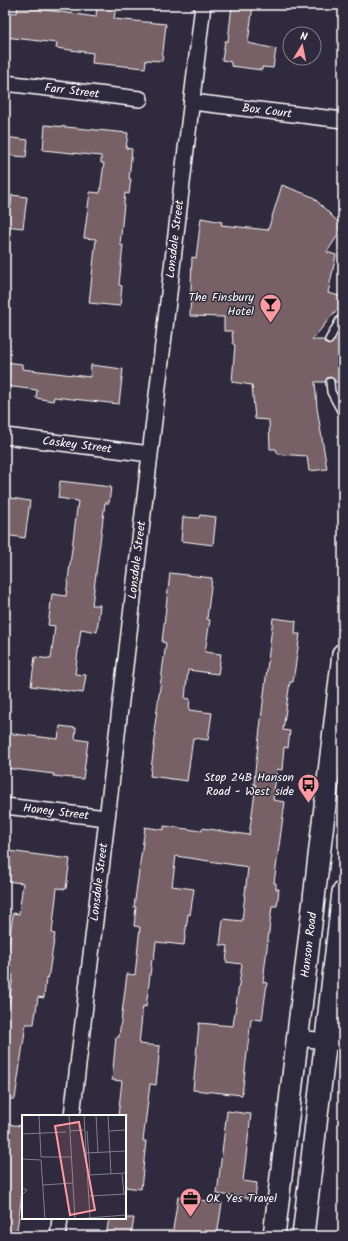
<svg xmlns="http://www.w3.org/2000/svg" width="348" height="1241" font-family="Kalam,sans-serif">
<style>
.building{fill:#776066;stroke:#fff}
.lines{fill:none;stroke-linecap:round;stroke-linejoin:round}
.lane-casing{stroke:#fff;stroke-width:10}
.street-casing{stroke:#fff;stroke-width:18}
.secondary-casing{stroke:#fff;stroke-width:24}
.lane{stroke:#2f2a3d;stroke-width:7}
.street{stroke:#2f2a3d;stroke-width:15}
.secondary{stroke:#2f2a3d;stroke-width:21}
.labels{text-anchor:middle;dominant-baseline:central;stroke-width:3;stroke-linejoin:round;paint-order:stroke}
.street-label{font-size:12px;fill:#fff;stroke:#2f2a3d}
.poi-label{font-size:12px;fill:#fff;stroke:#2f2a3d;text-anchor:end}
.inset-road{fill:none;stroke:#827f8b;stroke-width:1}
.view{fill:#ff9aa2;fill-opacity:0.15;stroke:#ff9aa2;stroke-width:2}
.inset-edge{fill:none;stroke:#fff;stroke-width:2}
</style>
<rect width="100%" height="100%" fill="#2f2a3d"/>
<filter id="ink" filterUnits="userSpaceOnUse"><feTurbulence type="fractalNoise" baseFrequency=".025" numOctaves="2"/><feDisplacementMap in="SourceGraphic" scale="8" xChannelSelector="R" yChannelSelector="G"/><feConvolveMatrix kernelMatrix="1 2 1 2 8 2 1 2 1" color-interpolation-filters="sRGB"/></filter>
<g filter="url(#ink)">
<path class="building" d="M97,5H116L114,19L166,24L162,61L146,60L145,68L92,63L93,53L56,48L57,43L5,37L6,12L17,13L18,6L96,17Z
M232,5H253L248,43L276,49L273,68L262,67V70L231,66V62L222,60L225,41H228Z
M45,125L128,133L126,148L132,149L129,179H131L129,194L125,193L120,245H123L119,285L122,286L120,306L89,303L96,239L84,238L90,192L100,193L104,163H101V156L43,150Z
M5,137L28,140L26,157L5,155Z
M282,185L313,197L343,227L327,252L336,255L328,293L343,297V302L312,340H324L325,343L329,345L335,340H343V382H335L334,379L330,377L327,378L325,382H315L317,408L327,469L309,471L307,456L278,454L276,449H270L269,420L255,419L252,385L232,382L235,345L233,344L232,331H224V317L190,316L192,257L196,258L201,218L222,222L221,225L268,230Z
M12,195L27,197L23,228L5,226V205L11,206Z
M5,362L22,364V369L90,377L91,365L123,369L119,404L54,397L53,401L36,398L37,390L5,386Z
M60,481L111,487L109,503H105L92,605H100L97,632L81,629L75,674L86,675L83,693L31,686L35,657L51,659L55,626L48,625L52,594L66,596L78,501L58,498Z
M5,497L30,501L25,538L5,535Z
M200,515L216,517L213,545L181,541L183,517L199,518Z
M170,573L212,578L207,619L210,620L205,652L221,654L218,674L188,670L185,698L190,699L189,710L212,713L208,740L193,738L187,781L150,776L156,732H154L166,643L162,642Z
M273,618L296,621L295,634H300L293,682H290L283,730L290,731L288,748L284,747L282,770L277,769L273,800L285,802L274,883H276V889H279L277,906H272L263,982L267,983L262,1020L251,1019L242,1095L193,1090L199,1023L233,1026L242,964L226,962L228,946L220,945L223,919L242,921L248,867L176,856L172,886L194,889L190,915L188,914L184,945L156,942L154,959H152L146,1007L143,1006L139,1044L160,1046L156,1085L150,1084L143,1141H146L141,1189L125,1187V1116H118L122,1081L112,1080L116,1037H119L127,974L135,975L140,927L134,926L136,907H134L145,827L164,830V826L202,831V828L249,835L256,785H254L255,771Z
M60,726L76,728L75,739L88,741L83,779L53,776L54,774L5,768V733L58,739Z
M8,851L70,859L66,889L57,888L52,933L55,934L48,979L46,978L44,998L38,997L34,1024H26L15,1099H5V1004L9,1005L13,975L5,974L13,913L19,914L23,883L5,881Z
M227,1111L251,1114L243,1181L257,1183L255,1199L217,1194Z
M5,1124L23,1126V1188L16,1236H5Z
M178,1197L222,1203L217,1236H172Z
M109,1218H134L131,1236H106Z"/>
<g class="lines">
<defs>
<path id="lane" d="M329,340L340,320L343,318
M330,382L331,392L343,414"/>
<path id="street" d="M5,83L140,99
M192,102L343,120
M5,436L150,454
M5,806L106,818
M298,1038L343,1043
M72,1116L203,5
M58,1236L60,1218"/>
<path id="secondary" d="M274,1236L343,654
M303,1236L343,892"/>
</defs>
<use href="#lane" class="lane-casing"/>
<use href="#street" class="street-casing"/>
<use href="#secondary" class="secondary-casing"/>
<use href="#lane" class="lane"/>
<use href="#street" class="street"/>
<use href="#secondary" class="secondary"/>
</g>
</g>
<defs>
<symbol id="bar-pin" viewBox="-11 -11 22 30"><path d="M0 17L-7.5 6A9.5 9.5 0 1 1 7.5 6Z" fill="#ff9aa2" stroke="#2f2a3d"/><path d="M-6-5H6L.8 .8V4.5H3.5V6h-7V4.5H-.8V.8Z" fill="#111"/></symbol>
<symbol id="bus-pin" viewBox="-11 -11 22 30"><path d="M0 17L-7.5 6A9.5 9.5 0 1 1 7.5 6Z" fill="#ff9aa2" stroke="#2f2a3d"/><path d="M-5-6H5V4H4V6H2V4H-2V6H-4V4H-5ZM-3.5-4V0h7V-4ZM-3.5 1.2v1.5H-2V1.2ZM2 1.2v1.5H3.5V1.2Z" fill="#111"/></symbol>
<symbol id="office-pin" viewBox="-11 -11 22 30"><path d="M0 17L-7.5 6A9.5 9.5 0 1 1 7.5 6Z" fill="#ff9aa2" stroke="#2f2a3d"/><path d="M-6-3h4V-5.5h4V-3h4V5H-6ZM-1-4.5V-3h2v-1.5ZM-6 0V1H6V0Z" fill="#111"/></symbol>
</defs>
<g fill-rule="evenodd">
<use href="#bar-pin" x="258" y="292" width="25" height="34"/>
<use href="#bus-pin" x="296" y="772" width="25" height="34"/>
<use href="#office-pin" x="178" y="1186" width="25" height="34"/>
</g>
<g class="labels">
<g class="street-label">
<text transform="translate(72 91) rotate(7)">Farr Street</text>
<text transform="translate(267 111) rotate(7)">Box Court</text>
<text transform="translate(175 239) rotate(-83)">Lonsdale Street</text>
<text transform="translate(77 445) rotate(7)">Caskey Street</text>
<text transform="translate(137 560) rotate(-83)">Lonsdale Street</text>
<text transform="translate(56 812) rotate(7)">Honey Street</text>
<text transform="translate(99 882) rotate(-83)">Lonsdale Street</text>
<text transform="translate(309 945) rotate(-83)">Hanson Road</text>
</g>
<g class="poi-label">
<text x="254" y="297">The Finsbury<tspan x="254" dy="14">Hotel</tspan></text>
<text x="294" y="777">Stop 24B Hanson<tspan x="294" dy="14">Road - West side</tspan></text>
<text x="206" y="1198" text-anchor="start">OK Yes Travel</text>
</g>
</g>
<g transform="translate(22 1115)">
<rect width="104" height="104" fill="#2f2a3d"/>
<path class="inset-road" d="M17,0L19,42H49M47,0L53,104L104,100M62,0L68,104M74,0L76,38M86,0L89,59M48,16L62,15M65,16L68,58M87,16L104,15M0,19L44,17M61,34L65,38L104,36M0,44L19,45L23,104M100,59L102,79M66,60L104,58M21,70L51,68M0,73L5,75L0,80M67,81L104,79"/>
<path class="view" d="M57,7L73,95L48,100L33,11Z"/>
<rect width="104" height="104" class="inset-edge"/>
</g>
<rect width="348" height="1241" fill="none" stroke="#2f2a3d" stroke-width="20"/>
<rect x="10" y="10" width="328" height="1221" fill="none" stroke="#fff" stroke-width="1.5" filter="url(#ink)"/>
<g transform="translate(302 46) rotate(10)"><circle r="19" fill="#2f2a3d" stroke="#827f8b"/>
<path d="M0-3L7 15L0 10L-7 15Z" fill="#ff9aa2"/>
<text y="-6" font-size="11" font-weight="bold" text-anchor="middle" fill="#ffffff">N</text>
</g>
</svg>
